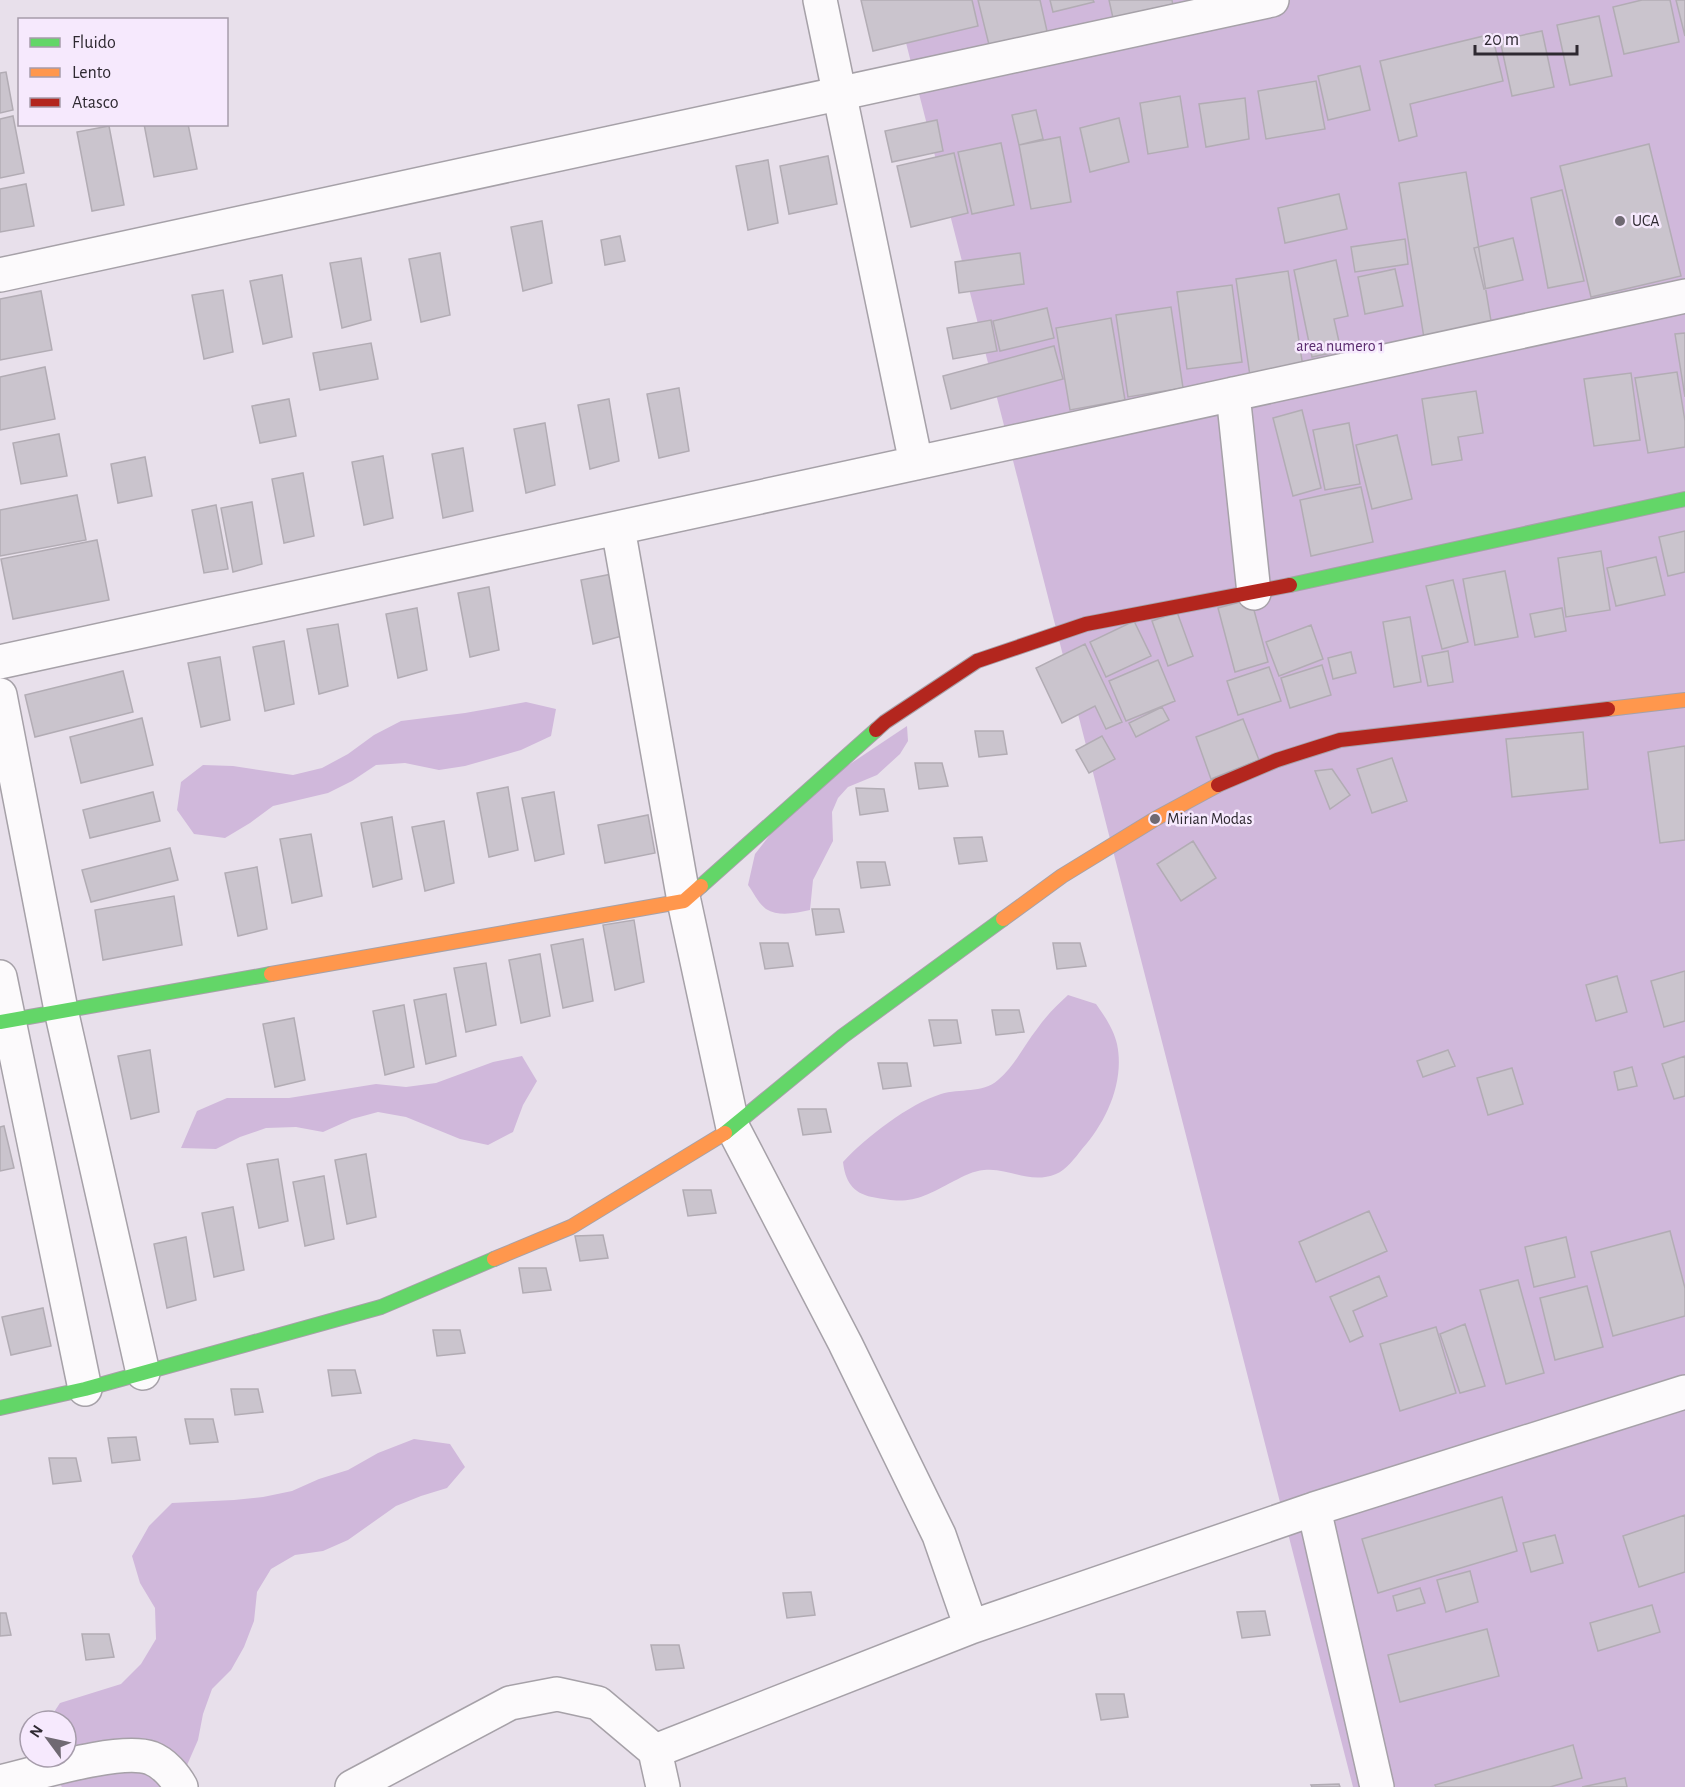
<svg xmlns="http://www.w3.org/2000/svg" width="1685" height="1787" font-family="'Alegreya Sans',sans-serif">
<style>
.forest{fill:#d0b8db}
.building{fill:#cac4cd;stroke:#b2acb4;stroke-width:1.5}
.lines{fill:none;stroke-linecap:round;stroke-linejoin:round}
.street-casing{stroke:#a6a1a8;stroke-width:36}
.fast-casing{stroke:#a6a1a8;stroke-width:16}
.slow-casing{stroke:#a6a1a8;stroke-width:16}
.jam-casing{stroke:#a6a1a8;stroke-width:16}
.street{stroke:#fcfafc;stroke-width:33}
.fast{stroke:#63d668;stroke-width:14}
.slow{stroke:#ff974d;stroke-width:14}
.jam{stroke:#b3261e;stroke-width:14}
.poi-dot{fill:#6f6972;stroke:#f6e9fd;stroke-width:2}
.labels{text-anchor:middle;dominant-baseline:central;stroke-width:5;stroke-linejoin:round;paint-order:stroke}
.poi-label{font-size:16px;fill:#2e2931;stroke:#f6e9fd;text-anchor:start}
.park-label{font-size:16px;fill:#5a2b6e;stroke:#f6e9fd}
</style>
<rect width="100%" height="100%" fill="#e8e0eb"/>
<path class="forest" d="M895,0H1685V1787H1353Z
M526,702L556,709L551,736L521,750L465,766L439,770L405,763L376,765L352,781L328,793L273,806L250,823L225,838L194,834L177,810L181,782L203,765L233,766L293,775L322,768L348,754L374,735L401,721L465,713Z
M907,726L908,741L900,754L877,775L848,787L838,798L832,812L833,841L813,880L810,910C796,913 779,917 766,909C759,904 753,892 748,885L755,854L799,798Z
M1068,995L1096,1004C1104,1015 1114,1030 1117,1044C1125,1082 1106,1122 1082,1149C1075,1158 1066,1170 1056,1174C1029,1185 1008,1167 984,1170C973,1171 964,1176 954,1181C920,1199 910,1205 872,1197C852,1193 845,1180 843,1162C866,1137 909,1104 941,1094C960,1088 982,1094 998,1080C1015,1066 1024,1045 1037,1029C1046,1016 1057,1005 1068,995Z
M522,1056L537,1081L523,1105L513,1132L488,1145L460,1139L406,1117L378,1112L352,1119L323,1132L296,1127L266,1128L240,1137L216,1149L181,1148L197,1111L227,1098H289L376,1084L406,1087L436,1083L493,1062Z
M414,1439L450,1444L465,1467L447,1488L421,1496L396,1506L348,1540L323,1551L295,1555L271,1569L257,1592L254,1621L244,1647L231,1670L212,1689L203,1714L198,1740L184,1772L166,1787H62L38,1758L66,1757V1721H48L60,1703L121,1684L141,1664L156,1639L155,1608L140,1583L132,1556L149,1526L172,1503L234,1500L263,1497L292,1491L319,1479L348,1470L378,1453Z"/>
<path class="building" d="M861,0H972L978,26L873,51Z
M978,0H1040L1049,40L991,53Z
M1050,0H1093L1094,2L1053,12Z
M1109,0H1172L1173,6L1113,18Z
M1642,0H1670L1679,42L1624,54L1613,7Z
M1676,0H1685V36Z
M1599,16L1612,76L1570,85L1557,25Z
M1542,31L1554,87L1512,96L1500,40Z
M1492,34L1503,81L1410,104L1417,136L1399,141L1380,61Z
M1360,66L1370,110L1328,120L1318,76Z
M6,72L13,110L0,113V73Z
M1316,81L1325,129L1266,139L1258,91Z
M1180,96L1188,147L1148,154L1140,103Z
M1245,98L1249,139L1206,147L1199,104Z
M1036,110L1043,139L1019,145L1012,115Z
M13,116L24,173L0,178V119Z
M1119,118L1129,162L1090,172L1080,128Z
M937,120L943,151L892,162L885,131Z
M144,124H188L197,169L154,177Z
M109,126L124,205L92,211L77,132Z
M1060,137L1071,202L1031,209L1019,145Z
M1001,143L1014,205L972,214L958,152Z
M1649,144L1681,276L1591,297L1560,166Z
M954,153L968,213L911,227L897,166Z
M828,156L837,204L789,214L780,166Z
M768,160L778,223L748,230L736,166Z
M1466,172L1492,327L1424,338L1399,183Z
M26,184L34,226L0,232V189Z
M1562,190L1584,281L1548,288L1531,198Z
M1339,194L1347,229L1285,243L1278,208Z
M542,221L552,283L523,291L511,227Z
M620,236L625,261L605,265L601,240Z
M1513,238L1523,280L1484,289L1474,248Z
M1405,239L1408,264L1355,272L1351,247Z
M440,253L450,315L421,322L409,259Z
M1020,253L1024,284L959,293L955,262Z
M361,258L371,320L342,328L330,263Z
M1336,260L1348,316L1334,319L1341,351L1312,357L1294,270Z
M1395,269L1403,306L1365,314L1358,277Z
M1288,271L1303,367L1250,376L1236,279Z
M282,275L292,337L263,344L250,281Z
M1232,285L1242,362L1187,369L1177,292Z
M223,290L233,352L204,359L192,295Z
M41,291L52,350L0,360V299Z
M1171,307L1183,388L1128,397L1116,315Z
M1047,308L1054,338L1000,351L993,321Z
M1111,318L1125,400L1070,410L1056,328Z
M991,320L997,351L953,359L947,328Z
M1685,333V397L1675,334Z
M371,343L378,379L320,390L313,353Z
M1054,346L1063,379L951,409L943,376Z
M45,367L55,419L0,430V377Z
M1677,372L1685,421V447L1648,453L1635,378Z
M1631,373L1640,440L1594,446L1584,379Z
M679,388L689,451L659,458L647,394Z
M1476,391L1483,433L1458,437L1462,460L1432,465L1422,399Z
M289,399L296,436L260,443L252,406Z
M609,399L619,461L590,469L578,405Z
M1302,410L1321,488L1293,496L1273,418Z
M545,423L555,485L526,493L514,429Z
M1349,423L1360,484L1325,490L1313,430Z
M59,434L67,476L21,484L13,443Z
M1397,435L1412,499L1372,509L1356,445Z
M463,448L473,511L443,518L432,454Z
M383,456L393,518L364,525L352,462Z
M145,457L152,496L118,503L111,464Z
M303,473L314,536L284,543L272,479Z
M1361,487L1373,542L1311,556L1300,500Z
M77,495L86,540L0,556V510Z
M252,502L262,564L233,572L221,508Z
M216,505L228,569L204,573L192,510Z
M1685,531V572L1668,576L1659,537Z
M97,540L109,600L13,619L1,559Z
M1601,551L1610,610L1566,617L1558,558Z
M1656,557L1665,595L1616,606L1607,568Z
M1505,571L1518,637L1475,645L1463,579Z
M612,574L622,636L593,644L581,580Z
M1453,580L1468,642L1442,649L1426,586Z
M489,587L499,650L470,657L458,593Z
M1251,599L1268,662L1235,672L1218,608Z
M417,608L427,670L398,678L386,614Z
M1562,608L1566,631L1535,637L1530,614Z
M1177,612L1193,656L1168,666L1152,621Z
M1410,617L1421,682L1394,687L1383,622Z
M1134,621L1151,656L1106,677L1090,642Z
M338,624L348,686L319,694L307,629Z
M1311,625L1323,659L1279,676L1266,642Z
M284,641L294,704L265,711L253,647Z
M1085,644L1122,722L1106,729L1095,706L1062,723L1036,668Z
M1448,651L1453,682L1428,686L1422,656Z
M1351,652L1356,673L1333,679L1328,658Z
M220,657L230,720L201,727L188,663Z
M1158,660L1175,701L1126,721L1109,681Z
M1322,665L1331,695L1290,708L1281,678Z
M1269,667L1281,701L1238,715L1227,681Z
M123,671L133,712L35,737L25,695Z
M1162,707L1169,720L1136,737L1129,723Z
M142,718L153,765L81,783L70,737Z
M1243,719L1259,760L1211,779L1196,737Z
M975,731H1003L1007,754L979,757Z
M1583,732L1588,789L1512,797L1506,739Z
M1102,736L1115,759L1089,773L1076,750Z
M1685,746V840L1660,843L1648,752Z
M1392,758L1407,801L1372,813L1357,769Z
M915,763H942L948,786L919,789Z
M1332,769L1350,795L1330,809L1315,771Z
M508,787L518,850L489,857L477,793Z
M856,788L884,789L888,811L860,815Z
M153,792L160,821L90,838L83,810Z
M554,792L564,854L535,861L522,798Z
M648,815L655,853L605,863L598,825Z
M392,817L402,879L373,887L361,823Z
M444,821L454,883L425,891L412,827Z
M311,834L322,896L292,903L280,839Z
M982,837L987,861L959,864L954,838Z
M1193,841L1216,878L1181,901L1157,864Z
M170,848L178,880L91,902L82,870Z
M857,862H885L890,885L861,888Z
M257,867L267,929L238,936L225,873Z
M174,896L182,945L103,960L95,910Z
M812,909H839L844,932L816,935Z
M634,920L644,982L615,990L603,925Z
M583,939L593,1001L563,1008L551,945Z
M760,943H788L793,966L765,969Z
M1053,943H1080L1086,966L1057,969Z
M540,954L550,1016L521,1023L509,960Z
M486,963L496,1025L466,1032L454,968Z
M1685,971V1021L1664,1027L1651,981Z
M1617,976L1627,1012L1596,1021L1586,985Z
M446,994L456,1056L426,1064L414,1000Z
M404,1005L414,1067L385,1075L373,1011Z
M992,1010H1019L1024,1032L996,1035Z
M294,1018L305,1080L275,1087L263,1024Z
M929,1020H957L961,1043L934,1046Z
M150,1050L159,1112L131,1119L118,1056Z
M1448,1050L1455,1066L1423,1077L1417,1061Z
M1685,1056V1096L1674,1099L1662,1064Z
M878,1063H907L911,1086L883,1089Z
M1632,1067L1637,1086L1618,1090L1614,1072Z
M1512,1068L1523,1104L1488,1115L1477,1078Z
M798,1109H826L831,1132L803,1135Z
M4,1126L14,1168L0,1171V1127Z
M366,1154L376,1217L347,1224L335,1160Z
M278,1159L288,1221L259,1228L247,1164Z
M324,1176L334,1239L305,1246L293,1182Z
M683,1190H711L716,1213L688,1216Z
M233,1207L244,1270L214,1277L202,1213Z
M1369,1211L1387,1251L1316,1282L1299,1242Z
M1670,1231L1685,1288V1316L1613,1336L1591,1252Z
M603,1235L608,1258L580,1261L575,1236Z
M186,1237L196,1300L167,1308L154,1244Z
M1566,1237L1575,1277L1534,1287L1525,1247Z
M519,1268H546L551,1290L523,1293Z
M1379,1276L1387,1296L1353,1311L1363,1336L1350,1342L1330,1297Z
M1518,1280L1544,1373L1506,1384L1480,1290Z
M1587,1286L1603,1347L1555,1360L1540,1298Z
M43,1308L51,1346L11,1355L2,1317Z
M1465,1324L1485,1386L1460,1393L1440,1334Z
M1436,1327L1456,1393L1400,1411L1380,1344Z
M433,1330H460L465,1353L437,1356Z
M328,1370H355L361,1393L332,1396Z
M231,1389H258L263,1412L235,1415Z
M185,1419H213L218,1442L190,1444Z
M136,1437L140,1460L112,1463L108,1438Z
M49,1458H76L81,1481L53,1484Z
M1502,1497L1517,1551L1378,1593L1362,1539Z
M1685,1515V1572L1639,1587L1623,1536Z
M1555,1535L1563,1563L1531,1572L1523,1543Z
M1470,1571L1478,1602L1446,1612L1437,1580Z
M1420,1588L1425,1603L1397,1611L1393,1596Z
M811,1592L815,1615L787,1618L783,1593Z
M1652,1605L1660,1632L1598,1651L1590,1623Z
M1265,1611L1270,1635L1242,1638L1237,1612Z
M0,1613H6L11,1635L0,1636Z
M1487,1629L1499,1676L1400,1702L1388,1655Z
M82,1634H109L114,1657L86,1660Z
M651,1645H679L684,1668L656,1670Z
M1096,1694H1124L1128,1717L1101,1720Z
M1573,1745L1582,1778L1550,1787H1436L1435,1785Z
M1625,1778L1627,1787H1582Z
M1339,1784L1340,1787H1312L1311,1785Z"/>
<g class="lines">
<defs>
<path id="street" d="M820,0L916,463
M0,275L1272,0
M1233,394L1254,593
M618,528L684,901L733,1128L845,1343L939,1535L971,1627
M0,662L1685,296
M0,695L61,1010L143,1373
M0,977L85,1389
M1314,1509L1377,1787
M655,1751L663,1787
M0,1782C35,1774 120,1747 151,1758C164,1763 175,1776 181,1787
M352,1787L510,1703L557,1694L598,1703L655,1751L971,1627L1314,1509L1685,1392"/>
<path id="fast" d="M1290,585L1685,499
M701,886L876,730
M0,1022L271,974
M725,1133L843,1036L1003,919
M0,1408L85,1389L381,1307L494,1259"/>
<path id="slow" d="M1608,709L1685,700
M1003,919L1062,876L1155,819L1218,785
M271,974L684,901L701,886
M494,1259L571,1227L725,1133"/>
<path id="jam" d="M876,730L885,722L977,661L1086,624L1290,585
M1218,785L1277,760L1340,740L1608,709"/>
</defs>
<use href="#street" class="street-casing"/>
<use href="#fast" class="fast-casing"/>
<use href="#slow" class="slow-casing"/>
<use href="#jam" class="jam-casing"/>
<use href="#street" class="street"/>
<use href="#fast" class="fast"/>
<use href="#slow" class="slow"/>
<use href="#jam" class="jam"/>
</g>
<g class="poi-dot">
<circle cx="1620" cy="221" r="6"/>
<circle cx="1155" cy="819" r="6"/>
</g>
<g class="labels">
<g class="poi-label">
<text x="1632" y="221">UCA</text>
<text x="1167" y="819">Mirian Modas</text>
</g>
<g class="park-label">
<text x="1340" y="346">area numero 1</text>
</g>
</g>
<rect x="18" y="18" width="210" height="108" fill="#f6e9fd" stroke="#a69cab" stroke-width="1.5"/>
<rect x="30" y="38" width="30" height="9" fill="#63d668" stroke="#a69cab" stroke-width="1.5"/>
<text x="72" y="48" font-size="18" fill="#2e2931">Fluido</text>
<rect x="30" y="68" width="30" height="9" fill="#ff974d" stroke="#a69cab" stroke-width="1.5"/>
<text x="72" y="78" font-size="18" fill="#2e2931">Lento</text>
<rect x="30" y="98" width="30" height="9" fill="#b3261e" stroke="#a69cab" stroke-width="1.5"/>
<text x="72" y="108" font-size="18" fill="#2e2931">Atasco</text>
<g transform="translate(48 1739) rotate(303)"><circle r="28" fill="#f6e9fd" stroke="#a69cab" stroke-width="1.5"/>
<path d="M0-4.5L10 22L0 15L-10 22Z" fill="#6f6972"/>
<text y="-9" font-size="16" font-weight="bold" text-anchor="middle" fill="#2e2931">N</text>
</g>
<path d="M1475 45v9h102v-9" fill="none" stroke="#2e2931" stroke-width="3"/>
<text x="1484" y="45" font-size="18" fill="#2e2931" stroke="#f6e9fd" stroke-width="4.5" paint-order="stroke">20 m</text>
</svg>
